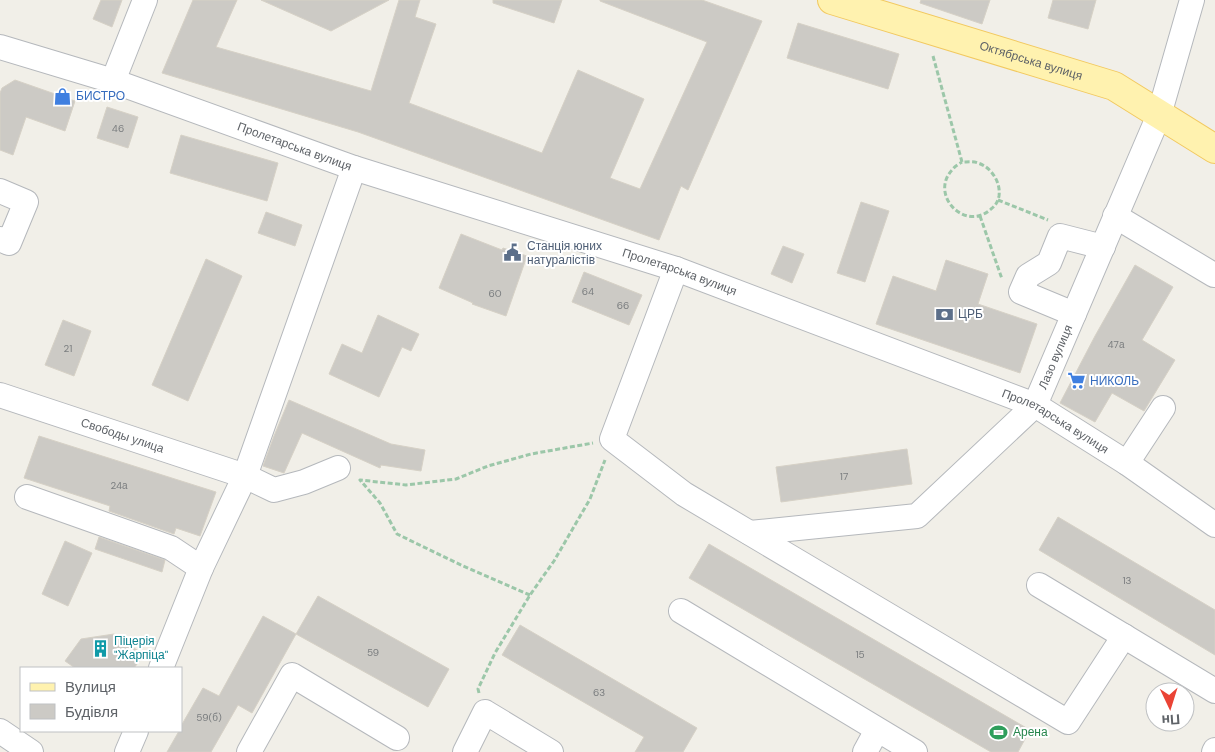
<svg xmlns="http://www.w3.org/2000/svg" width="1215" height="752" font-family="'DM Sans',sans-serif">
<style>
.building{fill:#cccac5;stroke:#d6d1c6}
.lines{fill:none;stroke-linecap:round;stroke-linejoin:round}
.minor-casing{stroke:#b5b8bc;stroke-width:26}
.major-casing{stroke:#f2c960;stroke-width:30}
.path{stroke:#9cc7a9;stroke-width:3;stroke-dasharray:5 2.5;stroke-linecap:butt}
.minor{stroke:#fff;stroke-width:24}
.major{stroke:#fff2af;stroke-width:28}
.labels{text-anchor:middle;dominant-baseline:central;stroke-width:4;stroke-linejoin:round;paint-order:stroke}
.number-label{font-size:10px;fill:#7a7d7f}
.street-label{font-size:12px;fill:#5f6368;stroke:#fff}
.shop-label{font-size:12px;fill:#366cbe;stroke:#fff;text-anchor:start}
.service-label{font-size:12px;fill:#4e5e75;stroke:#fff;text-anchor:start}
.culture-label{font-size:12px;fill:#0d838f;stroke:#fff;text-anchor:start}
.leisure-label{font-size:12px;fill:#27864d;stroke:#fff;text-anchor:start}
</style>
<rect width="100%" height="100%" fill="#f1efe8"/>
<path class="building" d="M101,0H122L112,27L93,19Z
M193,0H237L216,47L371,91L399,0H420L415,17L436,24L409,103L542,153L578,70L644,99L610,178L640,189L707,42L600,1V0H702L762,21L688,190L681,186L659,240L358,132L162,73Z
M261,0H389L331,31Z
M493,0H562L554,23L493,3Z
M921,0H990L982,24L920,3Z
M1053,0H1096L1088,29L1048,18Z
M798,23L899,54L888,89L787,58Z
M15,80L75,101L65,131L26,117L13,155L0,150V93L2,88Z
M107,107L138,117L128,148L97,138Z
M181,135L278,163L267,201L170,173Z
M861,202L889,211L865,282L837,273Z
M266,212L302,225L295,246L258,233Z
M461,234L502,250L503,248L527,256L506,316L472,304L473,303L439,288Z
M783,246L804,254L792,283L771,274Z
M206,259L242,276L188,401L152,385Z
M946,260L988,274L978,304L1037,324L1020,373L876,324L893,276L936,291Z
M1135,265L1173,287L1142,340L1175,360L1144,411L1112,393L1095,422L1060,403L1095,336Z
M584,272L642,295L629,325L572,302Z
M378,315L419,334L411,351L402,347L379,397L329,374L342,344L362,353Z
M63,320L91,331L74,376L45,365Z
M289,400L391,444L425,450L421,471L381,465L380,468L302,433L284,473L263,466L274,436Z
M39,436L216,492L200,536L176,528L174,534L109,511L110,506L24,478Z
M907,449L912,484L781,502L776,467Z
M1058,517L1215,610V655L1039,550Z
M99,537L165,560L162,572L95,549Z
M65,541L92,553L68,606L42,594Z
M709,544L1030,730L1018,752H991L689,578Z
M318,596L449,669L428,707L296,634Z
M263,616L296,634L252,713L238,705L211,752H167L179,731H181V726L203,688L219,696Z
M520,625L697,728L683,752H635L644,737L502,655Z
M114,634L144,655L134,668H75L65,661L81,639Z"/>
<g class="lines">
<defs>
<g id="minor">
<path id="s1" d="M0,47L113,81L354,168L676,269L1035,405L1127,463L1215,525"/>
<path d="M113,81L145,0"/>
<path d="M0,191L26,202L9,243L0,239"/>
<path d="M1115,216L1214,275"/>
<path d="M676,269L612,439L684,494L1068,722L1124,636"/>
<path d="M1074,314L1021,292L1028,276L1049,263L1060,236L1103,247"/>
<path id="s2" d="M0,395L245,476L274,490L304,482L338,468"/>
<path d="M1127,463L1163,408"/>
<path d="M27,497L171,548L201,568"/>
<path id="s3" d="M750,533L917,516L1035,405L1159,115L1192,0"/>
<path d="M1039,585L1215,691"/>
<path d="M681,611L915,752"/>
<path d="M161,668L201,568L245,476L354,168"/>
<path d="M0,731L31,752"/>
<path d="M127,752L136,731"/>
<path d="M249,752L292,675L397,738"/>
<path d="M465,752L485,712L551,752"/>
<path d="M865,752L877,730"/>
<path d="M1214,752L1215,750"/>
</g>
<g id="major">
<path id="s4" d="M832,0L1114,86L1215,149"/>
</g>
</defs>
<use href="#minor" class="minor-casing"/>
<use href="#major" class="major-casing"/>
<path class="path" d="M933,56L962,162C967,162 973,161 978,163C991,167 1001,182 999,196C998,202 995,206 991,209C965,233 928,194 953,169C955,166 959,164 962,162
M998,200L1048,220
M980,216L1002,279
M530,595L463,566L397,534L380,503L360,480L406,485L456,479L488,466L531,454L593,443
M479,693L478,689L495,653L530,595L554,561L590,499L605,460"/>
<use href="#minor" class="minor"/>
<use href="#major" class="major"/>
</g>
<defs>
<symbol id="shop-bare" viewBox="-9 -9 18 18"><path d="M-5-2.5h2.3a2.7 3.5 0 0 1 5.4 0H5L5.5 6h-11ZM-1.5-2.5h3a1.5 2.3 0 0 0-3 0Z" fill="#3f7fe0" stroke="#fff" stroke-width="2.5" paint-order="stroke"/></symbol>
<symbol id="civic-bare" viewBox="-9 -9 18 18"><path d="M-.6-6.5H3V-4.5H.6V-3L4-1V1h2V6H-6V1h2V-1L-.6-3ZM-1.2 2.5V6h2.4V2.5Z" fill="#5c6f8a" stroke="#fff" stroke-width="2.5" paint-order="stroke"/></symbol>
<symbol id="bank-bare" viewBox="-9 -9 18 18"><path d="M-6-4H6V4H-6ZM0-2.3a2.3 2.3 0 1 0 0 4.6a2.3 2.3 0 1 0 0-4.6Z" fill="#5c6f8a" stroke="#fff" stroke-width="2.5" paint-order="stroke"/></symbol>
<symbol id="supermarket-bare" viewBox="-9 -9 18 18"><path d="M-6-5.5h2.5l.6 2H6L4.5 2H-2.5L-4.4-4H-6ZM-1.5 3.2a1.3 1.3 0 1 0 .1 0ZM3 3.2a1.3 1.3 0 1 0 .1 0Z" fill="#3f7fe0" stroke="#fff" stroke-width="2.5" paint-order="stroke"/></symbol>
<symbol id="building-bare" viewBox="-9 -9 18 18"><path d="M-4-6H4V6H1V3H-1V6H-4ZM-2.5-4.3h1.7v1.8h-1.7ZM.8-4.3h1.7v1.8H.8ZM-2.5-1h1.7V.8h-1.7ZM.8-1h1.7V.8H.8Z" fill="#0f9aa8" stroke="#fff" stroke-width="2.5" paint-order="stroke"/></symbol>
<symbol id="stadium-bare" viewBox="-9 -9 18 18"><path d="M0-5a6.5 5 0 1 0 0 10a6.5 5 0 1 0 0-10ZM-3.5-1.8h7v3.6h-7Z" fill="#2e9e5b" stroke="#fff" stroke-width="2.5" paint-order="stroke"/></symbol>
</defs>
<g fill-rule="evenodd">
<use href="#shop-bare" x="50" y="84" width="25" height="25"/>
<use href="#civic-bare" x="500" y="240" width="25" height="25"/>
<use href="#bank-bare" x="932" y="302" width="25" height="25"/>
<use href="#supermarket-bare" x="1064" y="368" width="25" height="25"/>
<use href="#building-bare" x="88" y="636" width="25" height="25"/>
<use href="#stadium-bare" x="986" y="720" width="25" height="25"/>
</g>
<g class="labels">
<g class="number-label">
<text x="118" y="128">46</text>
<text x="588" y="291">64</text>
<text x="495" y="293">60</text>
<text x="623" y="305">66</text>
<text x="1116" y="344">47а</text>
<text x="68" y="348">21</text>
<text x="844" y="476">17</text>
<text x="119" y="485">24а</text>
<text x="1127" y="580">13</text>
<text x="373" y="652">59</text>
<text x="860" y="654">15</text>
<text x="599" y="692">63</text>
<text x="209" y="717">59(б)</text>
</g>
<g class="street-label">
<text stroke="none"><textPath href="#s4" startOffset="208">Октябрська вулиця</textPath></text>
<text stroke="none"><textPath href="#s1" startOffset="311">Пролетарська вулиця</textPath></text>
<text stroke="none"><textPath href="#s1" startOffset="716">Пролетарська вулиця</textPath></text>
<text stroke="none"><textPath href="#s3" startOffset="382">Лазо вулиця</textPath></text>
<text stroke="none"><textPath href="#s1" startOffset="1121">Пролетарська вулиця</textPath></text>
<text stroke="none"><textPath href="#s2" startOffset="129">Свободы улица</textPath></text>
</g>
<g class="shop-label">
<text x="76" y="96">БИСТРО</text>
<text x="1090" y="381">НИКОЛЬ</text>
</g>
<g class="service-label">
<text x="527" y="246">Станція юних<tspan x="527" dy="14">натуралістів</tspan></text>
<text x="958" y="314">ЦРБ</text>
</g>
<g class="culture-label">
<text x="114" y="641">Піцерія<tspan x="114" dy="14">"Жарпіца"</tspan></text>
</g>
<g class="leisure-label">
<text x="1013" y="732">Арена</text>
</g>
</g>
<rect x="20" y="667" width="162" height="65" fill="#ffffff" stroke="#bfc1c3"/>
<rect x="30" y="683" width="25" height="8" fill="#fff2af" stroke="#bfc1c3"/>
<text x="65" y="692" font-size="15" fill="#5f6368">Вулиця</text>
<rect x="30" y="704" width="25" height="15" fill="#cccac5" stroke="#bfc1c3"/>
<text x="65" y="717" font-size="15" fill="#5f6368">Будівля</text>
<g transform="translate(1170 707) rotate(176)"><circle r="24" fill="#ffffff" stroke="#bfc1c3"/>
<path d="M0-4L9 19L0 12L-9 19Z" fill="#ea4335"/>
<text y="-8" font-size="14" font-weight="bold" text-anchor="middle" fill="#5f6368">Пн</text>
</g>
</svg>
